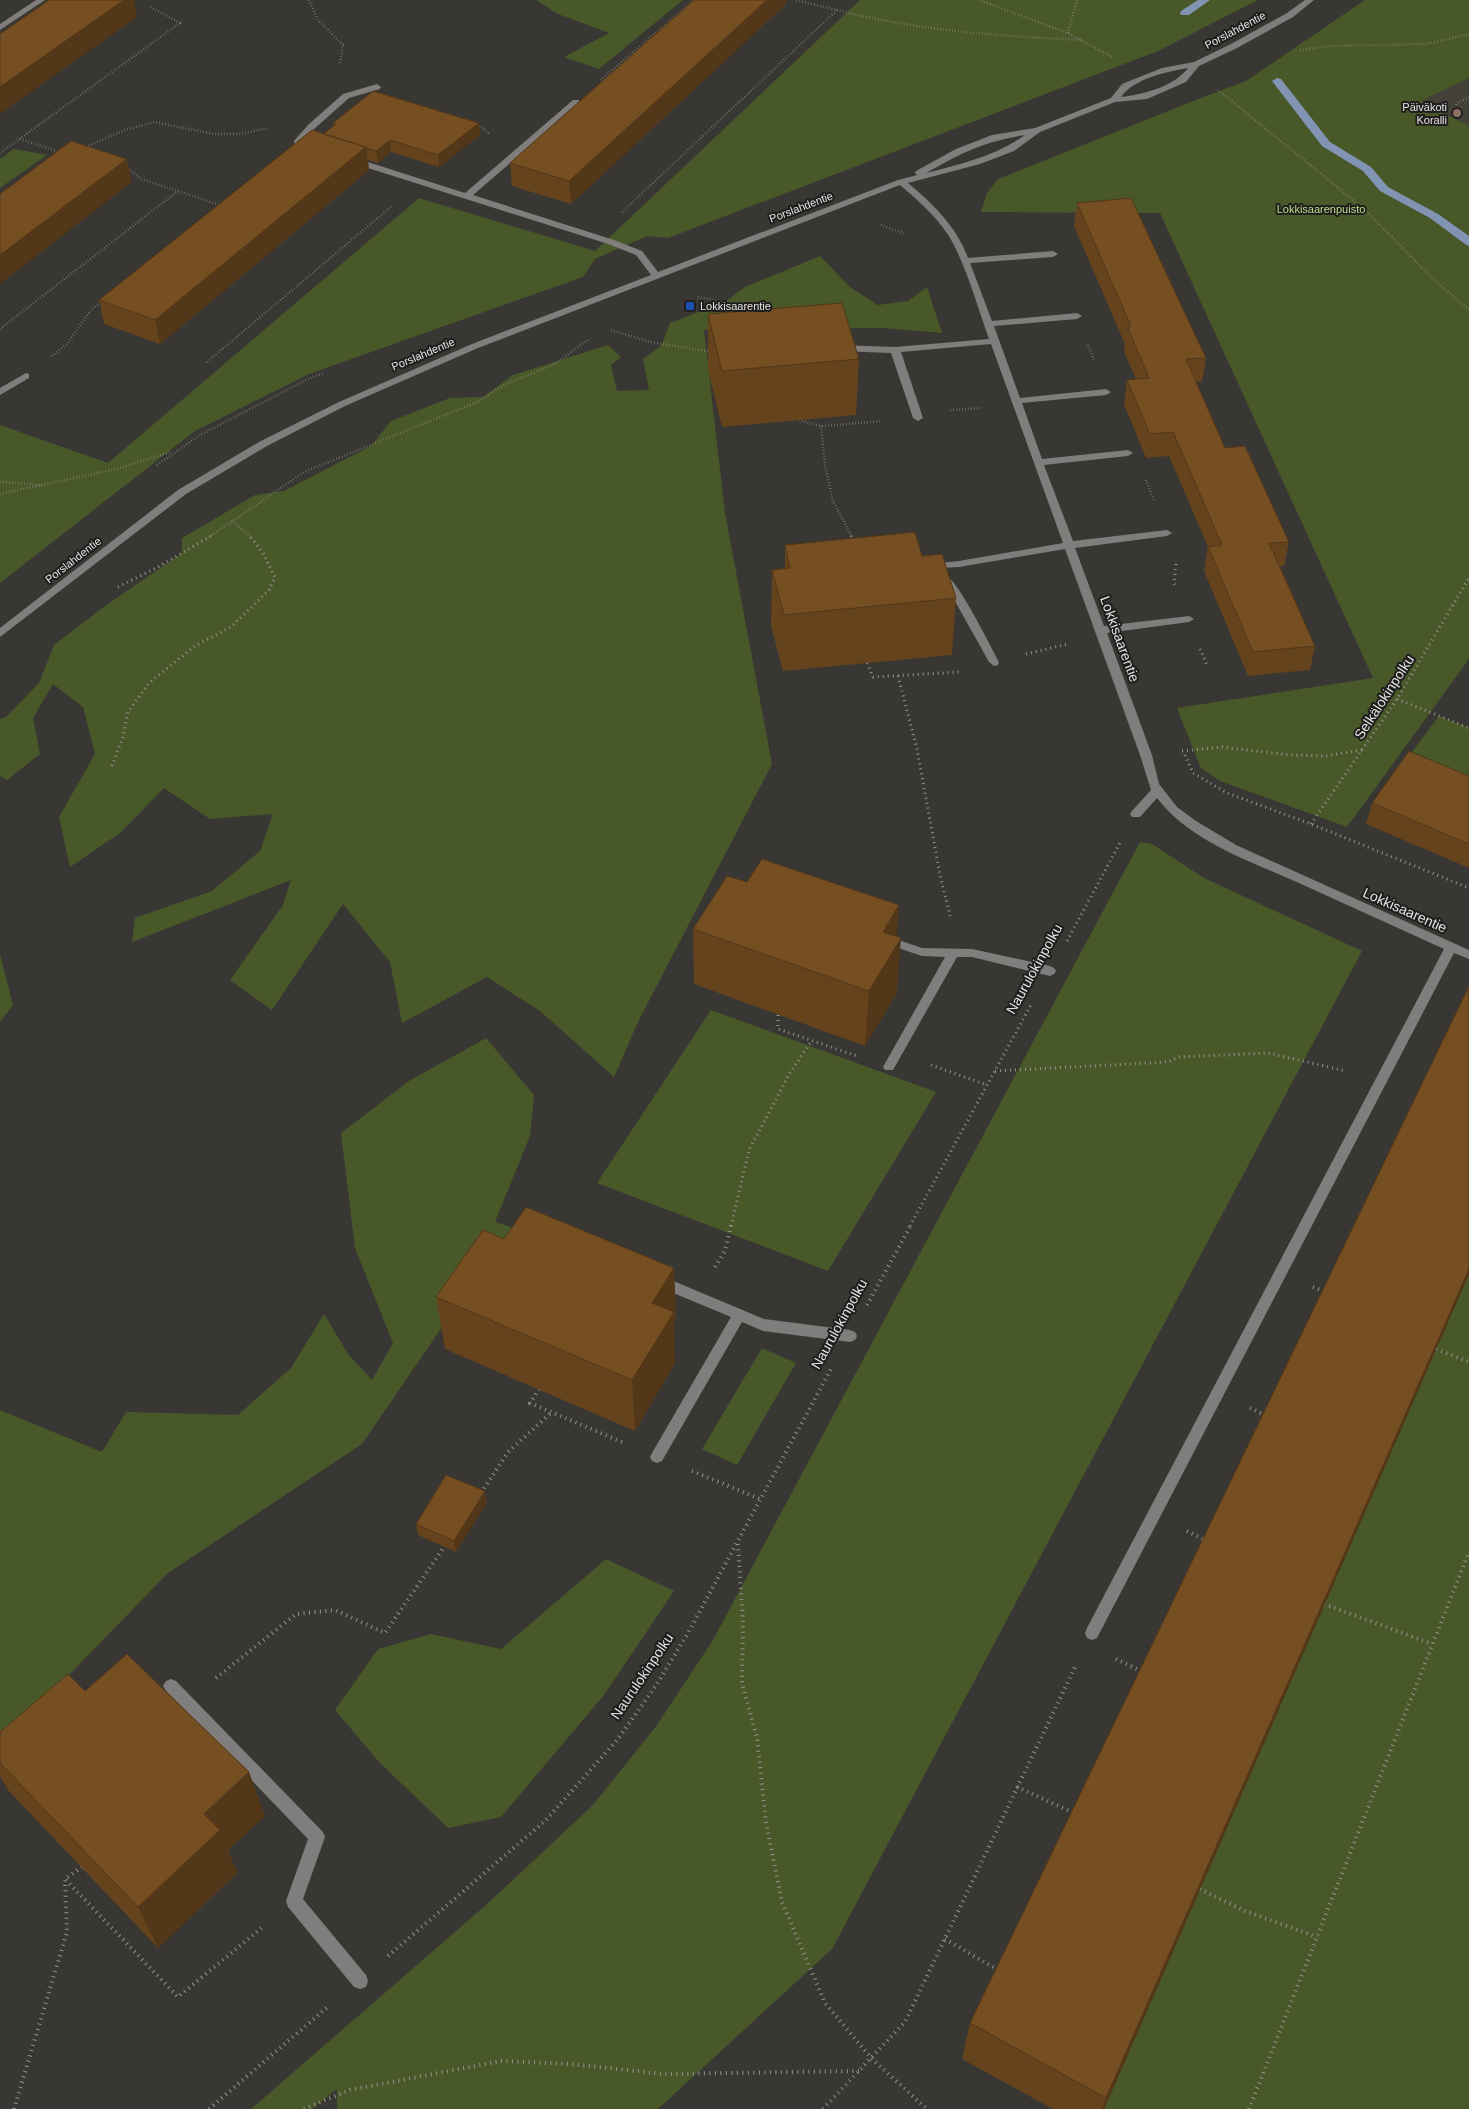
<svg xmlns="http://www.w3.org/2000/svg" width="1469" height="2109" font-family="Arial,sans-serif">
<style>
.built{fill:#444138}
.green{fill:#495829}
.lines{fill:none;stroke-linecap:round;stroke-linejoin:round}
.stream{fill:#8194b4;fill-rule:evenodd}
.path-far2{stroke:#949390;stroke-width:2.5;stroke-dasharray:0.5 2.5;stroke-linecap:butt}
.path-far1{stroke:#949390;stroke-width:3;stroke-dasharray:1 4;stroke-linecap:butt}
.path{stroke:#949390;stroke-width:4;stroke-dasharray:1 4.5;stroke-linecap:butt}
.minor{fill:#7f7e7c;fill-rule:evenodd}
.wall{fill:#65431d}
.shaded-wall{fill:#523718}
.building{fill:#754e22;stroke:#523718}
.education-dot{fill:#8d6e63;stroke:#1f1e1d;stroke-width:2}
.transit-dot{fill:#1a4fb4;stroke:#1f1e1d;stroke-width:2}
.labels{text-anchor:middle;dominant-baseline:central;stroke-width:4;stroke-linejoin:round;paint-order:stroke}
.far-street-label{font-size:11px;fill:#e4e3e1;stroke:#1f1e1d}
.far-poi-label{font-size:11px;fill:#e4e3e1;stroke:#1f1e1d;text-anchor:end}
.far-park-label{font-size:11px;fill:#c0da88;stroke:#1f1e1d}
.street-label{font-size:14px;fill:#e4e3e1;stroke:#1f1e1d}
</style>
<rect width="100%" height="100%" fill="#383734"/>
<path class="built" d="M1469,78V126L1421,101Z"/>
<path class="green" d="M536,0H683L599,69L564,57L609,33L558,14Z
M860,0H1258L1158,51L668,238L647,236L595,259L583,277L309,374L195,431L0,583V425L108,463L419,198L595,251Z
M1365,0H1469V78L1421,101L1469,126V659L1347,827L1220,781L1201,768L1177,708L1373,678L1160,213L981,212L987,193L998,179L1188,103L1246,81Z
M14,149L47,155L0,188V159Z
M820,256L850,287L878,305L908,301L927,287L942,333L883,328L704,330L725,513L772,764L639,1020L614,1077L540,1011L487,977L402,1023L390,962L343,904L272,1010L230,980L283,905L291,880L132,942L135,918L212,891L260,851L273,814L210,819L164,788L120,833L70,867L59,817L95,754L83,707L53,684L33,718L40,754L7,780L0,776V719L6,717L39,683L54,645L105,606L182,553V538L255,495L284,491L371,446L391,421L450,398L483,397L513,375L608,345L621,357L611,365L617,391L649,390L643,359L661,346L670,323L725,302L745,287Z
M1439,716L1469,728V793L1402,765Z
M1140,842L1152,844L1204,878L1362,951L832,1949L658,2109H337V2089L312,2109H251L486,1905L593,1805L657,1725L713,1640Z
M0,954L13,1005L0,1022Z
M711,1010L936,1092L828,1271L597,1183Z
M486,1038L534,1095L530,1136L495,1222L526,1232L479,1273L362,1444L168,1573L0,1746V1410L102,1452L126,1412L238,1415L291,1368L324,1314L348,1354L372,1380L393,1343L355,1248L341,1133L409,1081Z
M1469,1274V2109H1104Z
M762,1348L796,1363L737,1465L702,1449Z
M606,1559L674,1591L604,1695L501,1817L448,1828L380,1763L335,1710L378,1649L431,1634L501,1649Z"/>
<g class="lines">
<path class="stream" d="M1198,0H1210L1189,15H1181L1180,13L1181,11Z
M1277,78L1281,79L1330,142L1371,167L1388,187L1438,214L1469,236V246L1465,244L1430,218L1380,191L1363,171L1322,146L1272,81Z"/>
<path class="path-far2" d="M309,0L318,20L343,45L340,63
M979,0L1068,33L1112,57
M837,10C918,31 1000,36 1083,40
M1068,33L1077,0
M1300,50L1330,46L1427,44L1469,34
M601,80L694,0
M1218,90L1363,208L1432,278L1469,310
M1456,108L1457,103L1469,97
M476,125L483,128L489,134
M20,139L59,152
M86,147L125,130L154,122L214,134H239L268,128
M0,153L180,23L149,6
M127,168L141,179L220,205
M622,212L837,10L796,0
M881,225L906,234
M698,297L766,310
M0,329L178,191
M611,330L650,342L712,352
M1088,345L1094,360
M52,356L67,344L92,309L101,302
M207,362L392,206
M950,410L982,408
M799,420L821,426L882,421
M821,426L825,465L833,501L852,537
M157,465L200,435L310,378L324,373
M1146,480L1155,502
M0,482L42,485
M0,494L116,469L171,452
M232,521L251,537
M209,537L304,472L477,402L504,385L555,364L589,339"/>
<path class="path-far1" d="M851,536L853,540
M1176,564L1174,583L1176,587
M118,587L158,567L211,536
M1200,649L1207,665
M1026,654L1068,644
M867,663L873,677L959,672
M898,676L917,749L940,875L951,919
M1397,699L1469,728
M1182,751L1222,747L1289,755L1325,756L1362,750
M1185,755L1193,773L1227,793L1311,824L1469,888
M112,766L123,737L128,712L149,683L195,646L231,627L269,590L275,577L263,553L250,536
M1311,824L1397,699L1469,578
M1067,941L1121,841
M778,1015V1029L857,1056
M931,1065L987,1085
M995,1071L1167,1062L1179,1057L1268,1053L1346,1071
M731,1226L749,1150L790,1073L812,1040
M910,1226L1032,1003"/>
<path class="path" d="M715,1267L725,1251L731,1225
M1313,1287L1326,1292
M867,1305L911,1225
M1436,1349L1469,1362
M539,1389L530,1403L624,1443
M1250,1408L1265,1415
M692,1471L760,1499
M481,1493L508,1452L551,1413
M1187,1531L1206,1541
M738,1544L743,1623L742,1683L757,1738L766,1823L782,1902L825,2003L872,2059L927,2109
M1324,1604L1432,1644
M1116,1659L1141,1671
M216,1678L296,1614L335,1610L385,1633L444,1547
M1017,1787L1074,1813
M82,1867L65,1879L178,1997L265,1925
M1200,1889L1245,1911L1317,1937
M945,1939L998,1970
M388,1956L545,1821L618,1739L655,1687L688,1633L831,1369
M14,2109L67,1932L65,1880
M209,2109L330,2005
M304,2109L350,2090L501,2061L570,2064L664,2074L860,2071
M823,2109L905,2022L1076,1665
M1249,2109L1469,1552"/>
<path class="minor" d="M36,0H45L0,30V24Z
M1305,0H1314L1293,17L1237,48L1199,66L1186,82L1147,99L1115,102L1040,132L1014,151L980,164L908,183C933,204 957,227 968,258L1053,251L1058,254L1053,257L970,263L992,321L1077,313L1082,316L1077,319L994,326L1020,398L1106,389L1111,392L1106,395L1022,403L1042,459L1128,450L1133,453L1128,456L1044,465L1073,541L1167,530L1172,533L1167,536L1075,548L1104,626L1189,616L1194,619L1189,622L1107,633L1152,755L1159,784L1177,807L1196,821L1236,845L1469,950V959L1454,953L1097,1638L1092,1640L1087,1638L1085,1633L1087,1628L1444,949C1396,927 1347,905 1299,883C1250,861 1191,842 1157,798L1140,817H1132L1130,814L1132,811L1151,790L1140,755L1065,549L959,567L926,569L925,567L926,565L930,564L959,561L1063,543L991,344L901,352L923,418L918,421L913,418L891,353L838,351L833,348L838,345L895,347L989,339C978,308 968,273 954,245C942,221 920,202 900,185L478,348L345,406L267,446L186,494L0,637V628L178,490L259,442L339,402L472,344L651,275L636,255L608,244L349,162V158H355L465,193L573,100H579V104L473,195L614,240L642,251L658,272L898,180L917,175L915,173L916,171L956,149L992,135L1035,128L1111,98L1122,84L1162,68L1194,62L1231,44L1287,13ZM1188,68C1173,87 1145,94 1121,97C1135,78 1166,72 1188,68ZM1025,135C996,156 961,164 926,173C961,153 985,141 1025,135Z
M377,84L381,87L380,89L349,98L314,129L303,142L315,146V150L294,145V141L308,125L343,94Z
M26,373L29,374V378L0,395V388Z
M945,575C957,578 991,647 999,662L998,665L994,666L989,662L951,594L940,578Z
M884,935L922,948L972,949L1050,966L1054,968L1056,971L1054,974L1050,976L972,957H957L893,1070H885L883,1067L945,957L922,956L880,942L878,939Z
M659,1275L764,1319L850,1330L855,1332L857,1336L855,1340L850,1342L763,1331L742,1322L662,1461L657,1463L652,1461L650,1457L652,1453L731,1317L654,1285L652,1281L654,1277Z
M171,1679L176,1681L323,1832L325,1837L303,1899L366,1975L368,1981L366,1987L360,1989L354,1987L288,1907L286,1901L308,1839L166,1691L163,1686L166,1681Z"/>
</g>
<path class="wall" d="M694,0H786V4L571,204L512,186L510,163Z
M333,123H479L480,135L439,167L391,152L378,163L368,160L369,170L160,344L104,324L99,300L323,134L333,126Z
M1077,203L1206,358L1202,381L1196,382L1225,448L1289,542L1284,566H1280L1315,646L1310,670L1248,676L1204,571L1208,547L1169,456L1146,458L1124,404L1127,380L1136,379L1124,352L1125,344L1074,226Z
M708,314L859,359L856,415L722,427L708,370Z
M785,545L922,556L956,598L952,655L783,671L771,626L772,570L785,568Z
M1469,776V868L1366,824L1372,803Z
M693,929L897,936V993L865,1046L694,984Z
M1469,986V1274L1104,2109H1053L962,2059L970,2023Z
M504,1239L674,1268L676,1320L674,1323L675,1363L635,1431L445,1349L436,1297Z
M487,1502L456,1552L418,1535L416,1524Z
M85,1691L265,1816L228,1850L237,1873L158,1948L8,1790L0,1776V1732Z"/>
<path class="shaded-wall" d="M124,0H134L137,17L0,114V87Z
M767,0H786V4L571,204L569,181Z
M479,123L480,135L439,167L438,155Z
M390,140L391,152L378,163L376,151Z
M366,147L369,170L160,344L155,320Z
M127,159L132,182L0,284V255Z
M899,905L896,946L901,938L897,993L865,1046L869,991L883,932Z
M674,1268L676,1320L674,1323L675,1363L635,1431L632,1380L652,1303Z
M1469,1269V1274L1104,2109H1102L1106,2098Z
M485,1491L487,1502L456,1552L454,1541Z
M249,1772L265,1816L228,1850L237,1873L158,1948L138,1907L204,1814Z"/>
<path class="building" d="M49,0H124L0,87V34Z
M694,0H767L569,181L510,163Z
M373,91L479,123L438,155L390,140L376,151L366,148V147L323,134L336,124L333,123Z
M312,130L366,147L155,320L99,300Z
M71,141L127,159L0,255V194Z
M1131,198L1206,358L1186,359L1225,448L1245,446L1289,542L1269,543L1315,646L1253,652L1208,547L1222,545L1173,432L1150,434L1127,380L1149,378L1128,328L1131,326L1077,203Z
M842,303L859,359L722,371L708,314Z
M915,532L922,556L942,554L956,598L784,615L772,570L790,568L785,545Z
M1409,751L1469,776V844L1372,803Z
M762,859L899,905L883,932L901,938L869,991L693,929L727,876L747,882Z
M1469,986V1269L1106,2098L970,2023Z
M526,1207L674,1268L652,1303L674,1312L632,1380L436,1297L483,1230L504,1239Z
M446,1475L485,1491L454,1541L416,1524Z
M127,1654L249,1772L204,1814L220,1830L138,1907L0,1763V1732L68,1674L85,1691Z"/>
<circle class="education-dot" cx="1457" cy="113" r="5"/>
<rect class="transit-dot" x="685" y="301" width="10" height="10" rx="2.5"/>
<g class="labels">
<g class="far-street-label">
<text transform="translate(1235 30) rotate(-28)">Porslahdentie</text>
<text transform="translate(801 207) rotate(-21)">Porslahdentie</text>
<text transform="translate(423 354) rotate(-23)">Porslahdentie</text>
<text transform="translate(73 560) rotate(-38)">Porslahdentie</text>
</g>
<g class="far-poi-label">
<text x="1447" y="107">Päiväkoti<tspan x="1447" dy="13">Koralli</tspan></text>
<text x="700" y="306" text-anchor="start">Lokkisaarentie</text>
</g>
<g class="far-park-label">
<text x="1321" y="209">Lokkisaarenpuisto</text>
</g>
<g class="street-label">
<text transform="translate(1120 639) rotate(70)">Lokkisaarentie</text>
<text transform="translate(1384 697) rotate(-57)">Selkälokinpolku</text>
<text transform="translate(1405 910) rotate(24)">Lokkisaarentie</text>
<text transform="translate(1034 969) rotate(-61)">Naurulokinpolku</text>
<text transform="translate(839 1324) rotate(-61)">Naurulokinpolku</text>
<text transform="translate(642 1676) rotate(-56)">Naurulokinpolku</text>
</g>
</g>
</svg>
